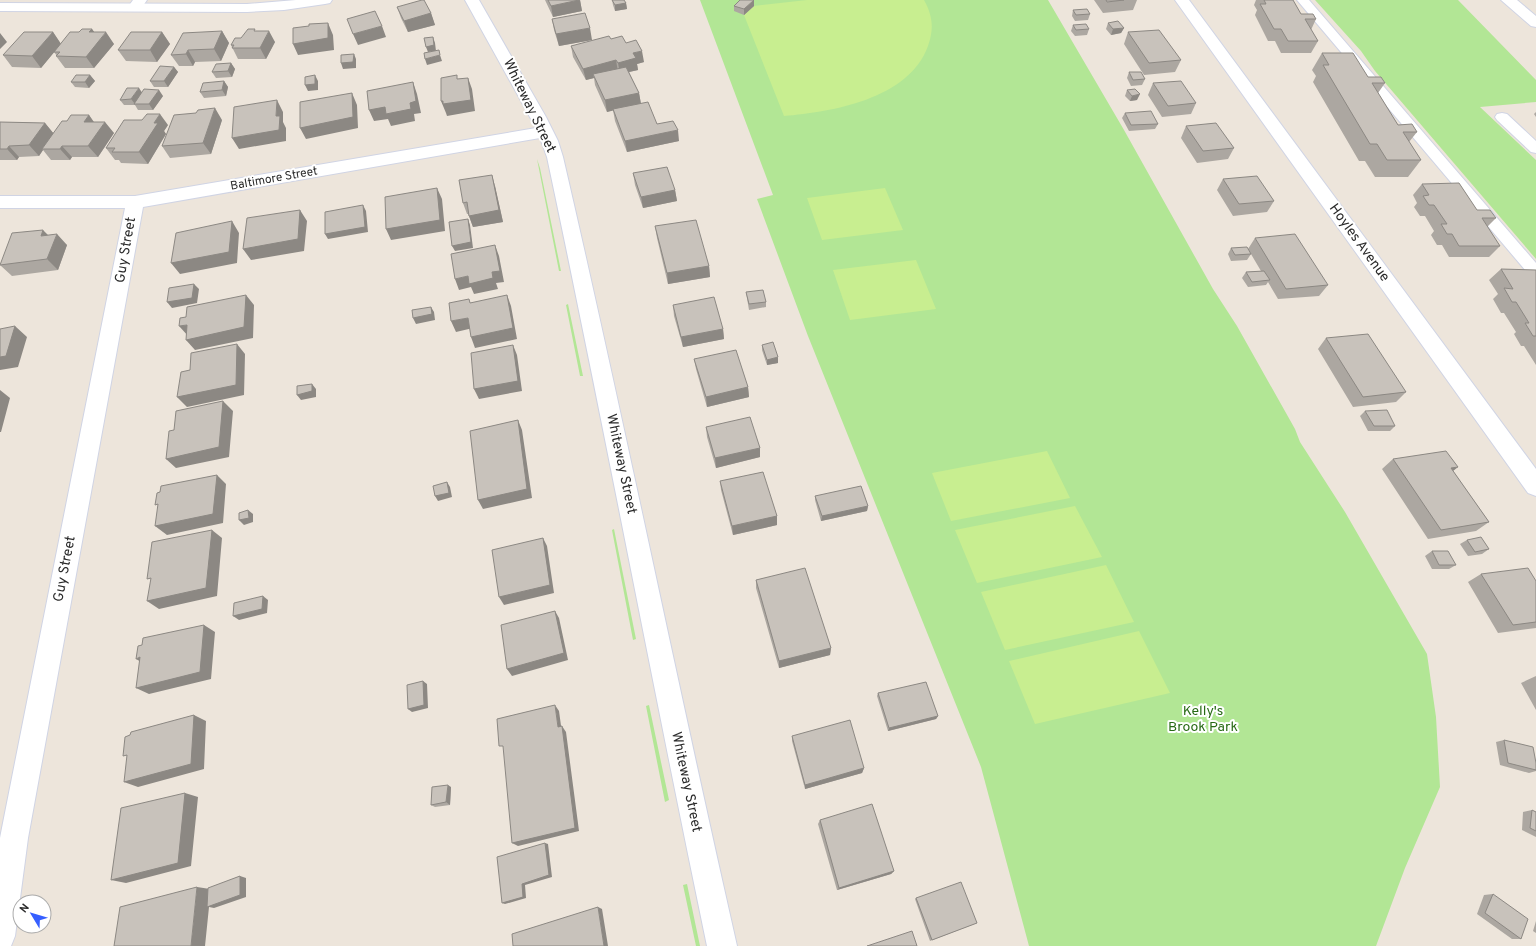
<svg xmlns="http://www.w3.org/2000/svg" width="1536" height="946" font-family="Overpass,sans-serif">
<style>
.green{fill:#b2e695}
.pitch{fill:#c8ee90}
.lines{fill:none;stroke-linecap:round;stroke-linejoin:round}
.lane-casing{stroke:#d0d4e4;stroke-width:2}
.street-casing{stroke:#d0d4e4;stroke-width:2}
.secondary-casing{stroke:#d0d4e4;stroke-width:2}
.lane{fill:#fff;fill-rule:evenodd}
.street{fill:#fff;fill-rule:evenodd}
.secondary{fill:#fff;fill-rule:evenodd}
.wall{fill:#aca7a1}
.shaded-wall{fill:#8c8883}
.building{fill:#c8c2bb;stroke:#8c8883}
.labels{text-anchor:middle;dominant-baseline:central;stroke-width:4;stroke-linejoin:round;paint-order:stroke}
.far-street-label{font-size:12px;fill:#2a2a2a;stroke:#fff}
.street-label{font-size:14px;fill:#2a2a2a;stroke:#fff}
.park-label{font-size:14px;fill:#296b16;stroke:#fff}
</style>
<rect width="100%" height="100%" fill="#ede5db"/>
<path class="green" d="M700,0H1048L1124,130L1213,289L1237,326L1295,429L1300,442L1345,512L1427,654L1436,717L1440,787L1405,868L1376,946H1029L981,767L808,336L757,199L773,195Z
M1315,0H1458L1536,80V102L1480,107L1536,160V259L1375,71L1361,51Z
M537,159L540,168L561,271H559Z
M568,304L583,376H580L566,305Z
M614,529L636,639L633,640L612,530Z
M649,705L669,800L665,802L646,706Z
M687,884L700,946H696L683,885Z"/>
<path class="pitch" d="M807,0H924C933,16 934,29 928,46C909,99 832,112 784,116L744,15L754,6Z
M885,188L903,230L822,240L807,198Z
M916,260L936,309L850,320L833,270Z
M1047,451L1070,498L951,521L932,473Z
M1075,506L1102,557L977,583L955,530Z
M1106,565L1134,622L1005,650L981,592Z
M1139,631L1170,693L1035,724L1009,661Z"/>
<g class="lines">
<defs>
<path id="lane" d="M1297,0H1309L1536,263V279L1531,277Z
M1502,113L1507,114L1536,141V153L1531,152L1497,120L1495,117L1497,114Z"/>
<path id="street" d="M133,0H147L140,10L135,11L130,10L128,7Z
M465,0H479L546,117L558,141L563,157C624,419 677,683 737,946H707C652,683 603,420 547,157L540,138L143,207L28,838L15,936L11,946H0V838L125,208H0V196H135L536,128Z
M1175,0H1189L1536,469V496L1528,493Z"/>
<path id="secondary" d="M296,0H332L330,3L325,4L284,10L247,12L0,11V3L247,4Z
M1501,0H1517L1536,16V27L1531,26Z"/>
</defs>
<use href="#lane" class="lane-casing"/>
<use href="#street" class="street-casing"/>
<use href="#secondary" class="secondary-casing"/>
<use href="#lane" class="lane"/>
<use href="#street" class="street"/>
<use href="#secondary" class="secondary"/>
</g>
<path class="wall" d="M545,0H580L582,11L553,17Z
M612,0L626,3L627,9L615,11L613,5Z
M1094,0H1137L1133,10L1103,13Z
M1256,0H1293L1301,14L1316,19L1311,30L1318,41L1311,53H1281L1275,41H1268L1255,15L1257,10L1254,5Z
M734,6H754L744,15L734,11Z
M397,7L431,13L435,25L408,32L401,18Z
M1073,10L1090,14L1088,20L1075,21L1072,16Z
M552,19L592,40L559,46L554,30Z
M1108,23L1124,28L1121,33L1111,35L1106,29Z
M1073,25L1089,29L1087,35L1075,36L1071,31Z
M92,29L94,32L114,44L94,68H65L56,56H57L54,52L41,68L12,67L3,55L53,32L61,44Z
M222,31L229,43L221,61L195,62L193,66H179L171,55Z
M256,31L275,42L266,59H238L231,45L241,38Z
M162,32L170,44L157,62L126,61L118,50Z
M1128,32L1181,60L1175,72L1144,75L1124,44Z
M611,39L626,43L644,62L637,64L638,70L629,72L639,93L641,104L657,124L679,141L627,152L615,121L613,110L607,112L595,85L594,78L586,80L573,57L571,46Z
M1322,53L1368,77L1385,83L1378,93L1398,125L1417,132L1409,142L1421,160L1408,177H1375L1365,161H1359L1313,82L1316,76L1312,70Z
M231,63L235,69L232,77L216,78L212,72Z
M174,67L178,72L168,87H154L150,81Z
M1129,72L1145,79L1142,85L1131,86L1127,78Z
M90,75L95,81L89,88L75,87L71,82Z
M224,81L228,87L226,96L204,98L200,92Z
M1153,83L1196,103L1191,114L1162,117L1148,95Z
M1127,90L1137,100L1130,101L1125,96Z
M142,92L163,96L153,110H138L135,105H124L120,100Z
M1536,112V117L1534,114Z
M1125,113L1158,124L1155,129L1129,131L1122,118Z
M89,115L94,122L114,133L98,157H72L70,160H51L43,150L39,156L19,157L17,160H0V122L45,123L53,133L67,121Z
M222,120L211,154L170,158L162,146Z
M168,125L164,131L166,134L148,164L121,163L119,160H115L106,148Z
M1186,126L1234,148L1228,159L1197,163L1181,138Z
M633,173L675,190L677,201L643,208L635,185Z
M1223,179L1274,201L1267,212L1233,216L1217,190Z
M1422,184L1477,210L1496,218L1487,227L1500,246L1489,257H1449L1442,245H1437L1431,235L1434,231L1425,216H1420L1414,207L1417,203L1413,195Z
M495,186L503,222L473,227L469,216L468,214H467L463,203Z
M655,226L709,266L710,277L668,284L657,238Z
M48,235L67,245L58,270L12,276L0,265Z
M1255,238L1328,285L1319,296L1278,299L1268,282L1266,285L1248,287L1242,278L1246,272L1261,271L1248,249Z
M1231,248L1251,254L1247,260L1231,261L1228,254Z
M1501,269L1536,270V365L1524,346H1521L1514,334L1516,332L1504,313H1501L1493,299L1498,294L1489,280Z
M746,292L766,302V307L749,310Z
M673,305L723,329L724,339L683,347L674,316Z
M1326,338L1406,392L1396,402L1353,407L1318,349Z
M762,345L778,363L767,365L762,350Z
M694,359L748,387L749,397L707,407L696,369Z
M1365,411L1395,426L1390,431H1368L1360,416Z
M706,427L760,448V457L716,468L707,437Z
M1393,459L1458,467L1453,471L1489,522L1476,531L1428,539L1382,469Z
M720,481L777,516V525L733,535L721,490Z
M815,496L868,506L867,511L821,521L815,500Z
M1467,540L1489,549L1482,554L1468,556L1460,544Z
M1432,551L1456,565L1449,569H1432L1425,556Z
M1481,574L1536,581V628L1498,633L1468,582Z
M756,580L831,648L830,655L779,668L756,588Z
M1536,676V710L1521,683Z
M878,693L938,716L936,719L888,731L877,696Z
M792,736L864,768L862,773L805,789L792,741Z
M1504,740L1536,763V771L1529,773L1500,765L1496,742Z
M451,787L450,805L435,807L431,805Z
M1532,810L1536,812V837L1522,830L1523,812Z
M820,820L894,871L891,874L837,890L818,824Z
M1493,894L1521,939H1512L1477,914L1484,895Z
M916,898L977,923L930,941L915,899Z
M1536,921V933L1533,931Z"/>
<path class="shaded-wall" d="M580,0L582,11L553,17L551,6Z
M754,0V6L744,15V9Z
M626,3L627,9L615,11V5Z
M431,13L435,25L408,32L404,21Z
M328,23L333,35L334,50L298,55L293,44Z
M382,26L386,37L358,45L353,34Z
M590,28L592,40L559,46L556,34Z
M1124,28L1121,33L1111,35L1113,29Z
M92,29L100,40L106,32L114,44L94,68L86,57L89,32Z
M222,31L229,43L221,61L214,49Z
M269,31L275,42L266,59L260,48Z
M53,32L61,44L41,68L32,56Z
M162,32L170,44L157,62L150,50Z
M0,33L7,42L0,49Z
M433,37L435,43L436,51L428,52L426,47Z
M188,50L195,62L193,66L186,54Z
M642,51L644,62L637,64L638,70L620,74L618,63L633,53Z
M354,54L356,59V68L343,69L341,63Z
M440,55L442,61L427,65L425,59Z
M616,60L618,72L593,74L594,78L586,80L583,69Z
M231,63L235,69L232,77L228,71Z
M174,67L178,72L168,87L164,81Z
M90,75L95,81L89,88L85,82Z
M315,75L318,81V90L308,91L305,85Z
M468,78L472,89L475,111L447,116L446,113L441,101Z
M224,81L228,87L226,96L222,90Z
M413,82L417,94L421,113L414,114L415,121L391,126L388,119L374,121L369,110Z
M139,88L143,94L135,104L131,99Z
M159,90L163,96L153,110L149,104Z
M352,93L357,105L358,128L306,139L300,128Z
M639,93L641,104L607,112L605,100Z
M1140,94L1137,100L1130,101L1132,96Z
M277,100L283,112V122L286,128V141L239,149L232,138L276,116Z
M215,108L222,120L211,154L203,143Z
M160,114L168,125L164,131L166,134L148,164L139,152L154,123Z
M89,115L97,127L84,122Z
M105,122L114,133L98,157L88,146Z
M45,123L54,134L42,149L43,150L39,156L29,145Z
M678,130L679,141L627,152L625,141Z
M9,146L19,157L17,160L7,149Z
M62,146L72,157L70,160L60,149Z
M492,175L495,186L503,222L473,227L469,216Z
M437,188L442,199L445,231L391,240L386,229Z
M675,190L677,201L643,208L641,197Z
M363,205L366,211L368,232L328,239L325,234Z
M300,210L307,221L304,251L251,260L243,249Z
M468,219L470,225L473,248L455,251L452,246Z
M232,221L239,233L237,263L180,274L171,263Z
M43,230L54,241L41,236Z
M57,234L67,245L58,270L47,259Z
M495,245L499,256L504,282L496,283L498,289L474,294L471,287L459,290L455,279L468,276Z
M709,266L710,277L668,284L667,273Z
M194,284L199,289L197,303L172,308L167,302Z
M246,295L254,305L253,338L195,350L186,340Z
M507,295L511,306L517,339L475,348L471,337Z
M431,307L434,312L435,320L416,324L413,318Z
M468,318L473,328L456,332L451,321Z
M187,325L189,337L179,326Z
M15,326L27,337L18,367L0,370V357Z
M723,329L724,339L683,347L681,337Z
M237,344L245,354L244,395L187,407L177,397Z
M513,345L517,355L522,391L479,399L474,389Z
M778,357V363L767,365V360Z
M312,384L316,389V397L301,400L297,395Z
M748,387L749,397L707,407L706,397Z
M0,390L10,398L1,432H0Z
M223,401L233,411L229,457L176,468L166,459Z
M518,420L522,430L532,498L483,509L478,500Z
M760,448V457L716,468L715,458Z
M1458,467L1446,476L1451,468Z
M217,475L226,484L223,523L167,535L155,526Z
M447,482L450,487L452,497L438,501L435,496Z
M868,506L867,511L821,521L822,516Z
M248,510L253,514V522L244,525L239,520Z
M777,516V525L733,535L732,526Z
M212,530L222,538L217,596L159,609L147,601Z
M543,538L547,546L554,593L504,605L499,597Z
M263,596L268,600L267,613L239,620L233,616Z
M555,611L559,618L568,660L512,676L507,669Z
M204,625L215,632L211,679L149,694L136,688Z
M831,648L830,655L779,668V661Z
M140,657L148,666L136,659Z
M423,681L427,684L428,708L412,712L408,709Z
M555,705L559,711L562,733L558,727Z
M194,715L206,721L204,769L138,787L124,782Z
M938,716L936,719L888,731L889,728Z
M562,726L566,732L579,831L518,846L512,843Z
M864,768L862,773L805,789V785Z
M448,785L451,787L450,805L446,802Z
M185,793L198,797L191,866L126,883L111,880Z
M545,843L548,844L552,877L525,885L526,898L505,904L502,903L522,884Z
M894,871L891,874L837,890L839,888Z
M240,876L246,878V897L214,908L209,907L205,946H191L197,887L210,889Z
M598,907L602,909L608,946H604Z"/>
<path class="building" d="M422,0H424L431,13L404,21L397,7Z
M548,0H579L551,6Z
M612,0H624L626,3L615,5Z
M740,0H754L744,9L734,6Z
M1106,0H1124L1107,2Z
M1264,0H1293L1301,14H1313L1316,19H1305L1318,41H1288L1281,29H1274L1260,4H1266Z
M1087,9L1090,14L1076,15L1073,10Z
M375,11L382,26L353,34L347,19Z
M585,13L590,28L556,34L552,19Z
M1118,21L1124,28L1113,29L1108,23Z
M328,23V38L293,44V28L309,26V24Z
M1086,24L1089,29L1076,30L1073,25Z
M82,29H92L89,32H106L86,57L56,56L60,52H54L70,32H79Z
M248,29H255L254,31H269L260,48H232L234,45H231L235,38H241Z
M1159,30L1181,60L1149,63L1128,32Z
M222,31L214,49L188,50L186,54L171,55L183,33Z
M24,32H53L32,56L3,55Z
M131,32H162L150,50H118Z
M609,36L611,39L622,36L626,43L636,40L642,51L633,53L636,58L618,63L616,60L583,69L571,46Z
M433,37L434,45L426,47L424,38Z
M439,50L440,55L425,59L424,53Z
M1322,53H1353L1368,77H1381L1385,83H1372L1398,125L1412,124L1417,132H1403L1421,160H1387L1377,144H1370L1323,65H1329Z
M354,54L353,62L341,63V55Z
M231,63L228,71L212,72L216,64Z
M160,66L174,67L164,81H150Z
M626,67L639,93L605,100L593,74Z
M1129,72H1141L1145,79L1133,80Z
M76,75H90L85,82H71Z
M315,75V84L305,85V77Z
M457,75V79L468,78L471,100L443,104V101H441V78Z
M224,81L222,90L200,92L203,83Z
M1181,81L1196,103L1168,106L1153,83Z
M413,82L416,101L410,103L411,109L386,114L385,107L369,110L367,91Z
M127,88H139L131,99L120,100Z
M144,89L159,90L149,104H134Z
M1135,89L1140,94L1132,96L1127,90Z
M352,93L353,117L300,128V102Z
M277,100L276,116H280L279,130L232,138L234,107Z
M648,102L657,124L673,121L678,130L625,141L613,109Z
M215,108L203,143L162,146L174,115L196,113L198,110Z
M1151,111L1158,124L1131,125L1125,113Z
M147,114H160L154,123H158L139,152H112L115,148H106L124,120H142Z
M71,115H89L84,122H105L88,146H62L60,149H42L62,121H67Z
M0,122L45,123L29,145L9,146L7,149H0Z
M1216,123L1234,148L1203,151L1186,126Z
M667,167L675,190L641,197L633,173Z
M492,175L499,210L469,216L467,202L463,203L459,180Z
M1257,176L1274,201L1239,204L1223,179Z
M1459,183L1477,210H1490L1496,218H1482L1500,246H1459L1452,234H1447L1441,224H1447L1434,205H1429L1423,196L1429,195L1422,184Z
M437,188L440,220L386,229L385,197Z
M363,205L365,227L325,234V212Z
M300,210L298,239L243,249L247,218Z
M468,219L471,242L452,246L449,222Z
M696,220L709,266L667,273L655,226Z
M232,221L229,252L171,263L176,233Z
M43,230L41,236L57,234L47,259L0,265L12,233Z
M1295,234L1328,285L1286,289L1255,238Z
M495,245L500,271L492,272L493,278L469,284L468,276L455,279L451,254Z
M1247,247L1251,254L1235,255L1231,248Z
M1501,269L1536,270V336H1533L1525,323H1529L1516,302H1512L1504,288L1513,289Z
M1264,271L1270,280L1252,282L1246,272Z
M194,284L192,298L167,302L169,288Z
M763,290L766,302L749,304L746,292Z
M246,295L244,327L186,340L187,325L179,326L180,318L186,317L187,307Z
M507,295L513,328L471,337L468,318L451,321L449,303L469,299L470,303Z
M714,297L723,329L681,337L673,305Z
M431,307L432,314L413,318L412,310Z
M15,326L6,356L0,357V329Z
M1368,334L1406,392L1363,397L1326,338Z
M773,342L778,357L767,360L762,345Z
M237,344L236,385L177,397L181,372L190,370L191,353Z
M513,345L518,381L474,389L471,353Z
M736,350L748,387L706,397L694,359Z
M312,384V391L297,395V386Z
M223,401L219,447L166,459L169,431L174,430L176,411Z
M1387,410L1395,426H1374L1365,411Z
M750,417L760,448L715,458L706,427Z
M518,420L527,489L478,500L470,431Z
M1446,451L1458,467L1451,468L1489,522L1441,530L1393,459Z
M763,472L777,516L732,526L720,481Z
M217,475L213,514L155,526L158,504L155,505L157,493L160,492L161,486Z
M447,482L449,493L435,496L433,486Z
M861,486L868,506L822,516L815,496Z
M248,510L249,518L239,520V513Z
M212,530L206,588L147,601L151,578L147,579L152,542Z
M1481,537L1489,549L1475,552L1467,540Z
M543,538L550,585L499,597L492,550Z
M1432,551H1448L1456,565H1439Z
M805,568L831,648L779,661L756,580Z
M1528,568L1536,581V622L1513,625L1481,574Z
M263,596L262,609L233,616L234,603Z
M555,611L564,653L507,669L501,625Z
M204,625L200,672L136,688L140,657L136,659L138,646L142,645L143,638Z
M423,681L424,705L408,709L407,685Z
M926,682L938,716L889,728L878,693Z
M555,705L558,727L562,726L575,828L512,843L503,746H499L497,719Z
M194,715L191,764L124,782L127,755L123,756L125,737L130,735L131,732Z
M850,720L864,768L805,785L792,736Z
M1504,740L1533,747L1536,763V770L1508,763Z
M448,785L446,802L431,805L432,787Z
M185,793L178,863L111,880L121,808Z
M872,804L894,871L839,888L820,820Z
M1532,810L1536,812V831L1530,828Z
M545,843L549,875L522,884L523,897L502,903L497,857Z
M240,876V895L207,907L208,888Z
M961,882L977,923L932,940L916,898Z
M197,887L191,946H114L120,907Z
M1493,894L1528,919L1521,939L1485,913Z
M598,907L604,946H513L512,934Z
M912,931L917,946H867Z"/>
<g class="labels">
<g class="far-street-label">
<text transform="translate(274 179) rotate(-10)">Baltimore Street</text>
</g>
<g class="street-label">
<text transform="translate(529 106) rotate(64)">Whiteway Street</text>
<text transform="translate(1359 243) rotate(54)">Hoyles Avenue</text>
<text transform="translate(126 250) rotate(-80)">Guy Street</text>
<text transform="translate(621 464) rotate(78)">Whiteway Street</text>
<text transform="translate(65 569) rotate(-79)">Guy Street</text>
<text transform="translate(686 782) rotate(78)">Whiteway Street</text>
</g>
<g class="park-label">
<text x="1203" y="711">Kelly's<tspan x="1203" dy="16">Brook Park</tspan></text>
</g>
</g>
<g transform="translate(32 914) rotate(308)"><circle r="19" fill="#ffffff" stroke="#aaaaaa"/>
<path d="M0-3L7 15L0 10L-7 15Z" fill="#365fff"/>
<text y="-6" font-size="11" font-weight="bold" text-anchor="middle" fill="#2a2a2a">N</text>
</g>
</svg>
